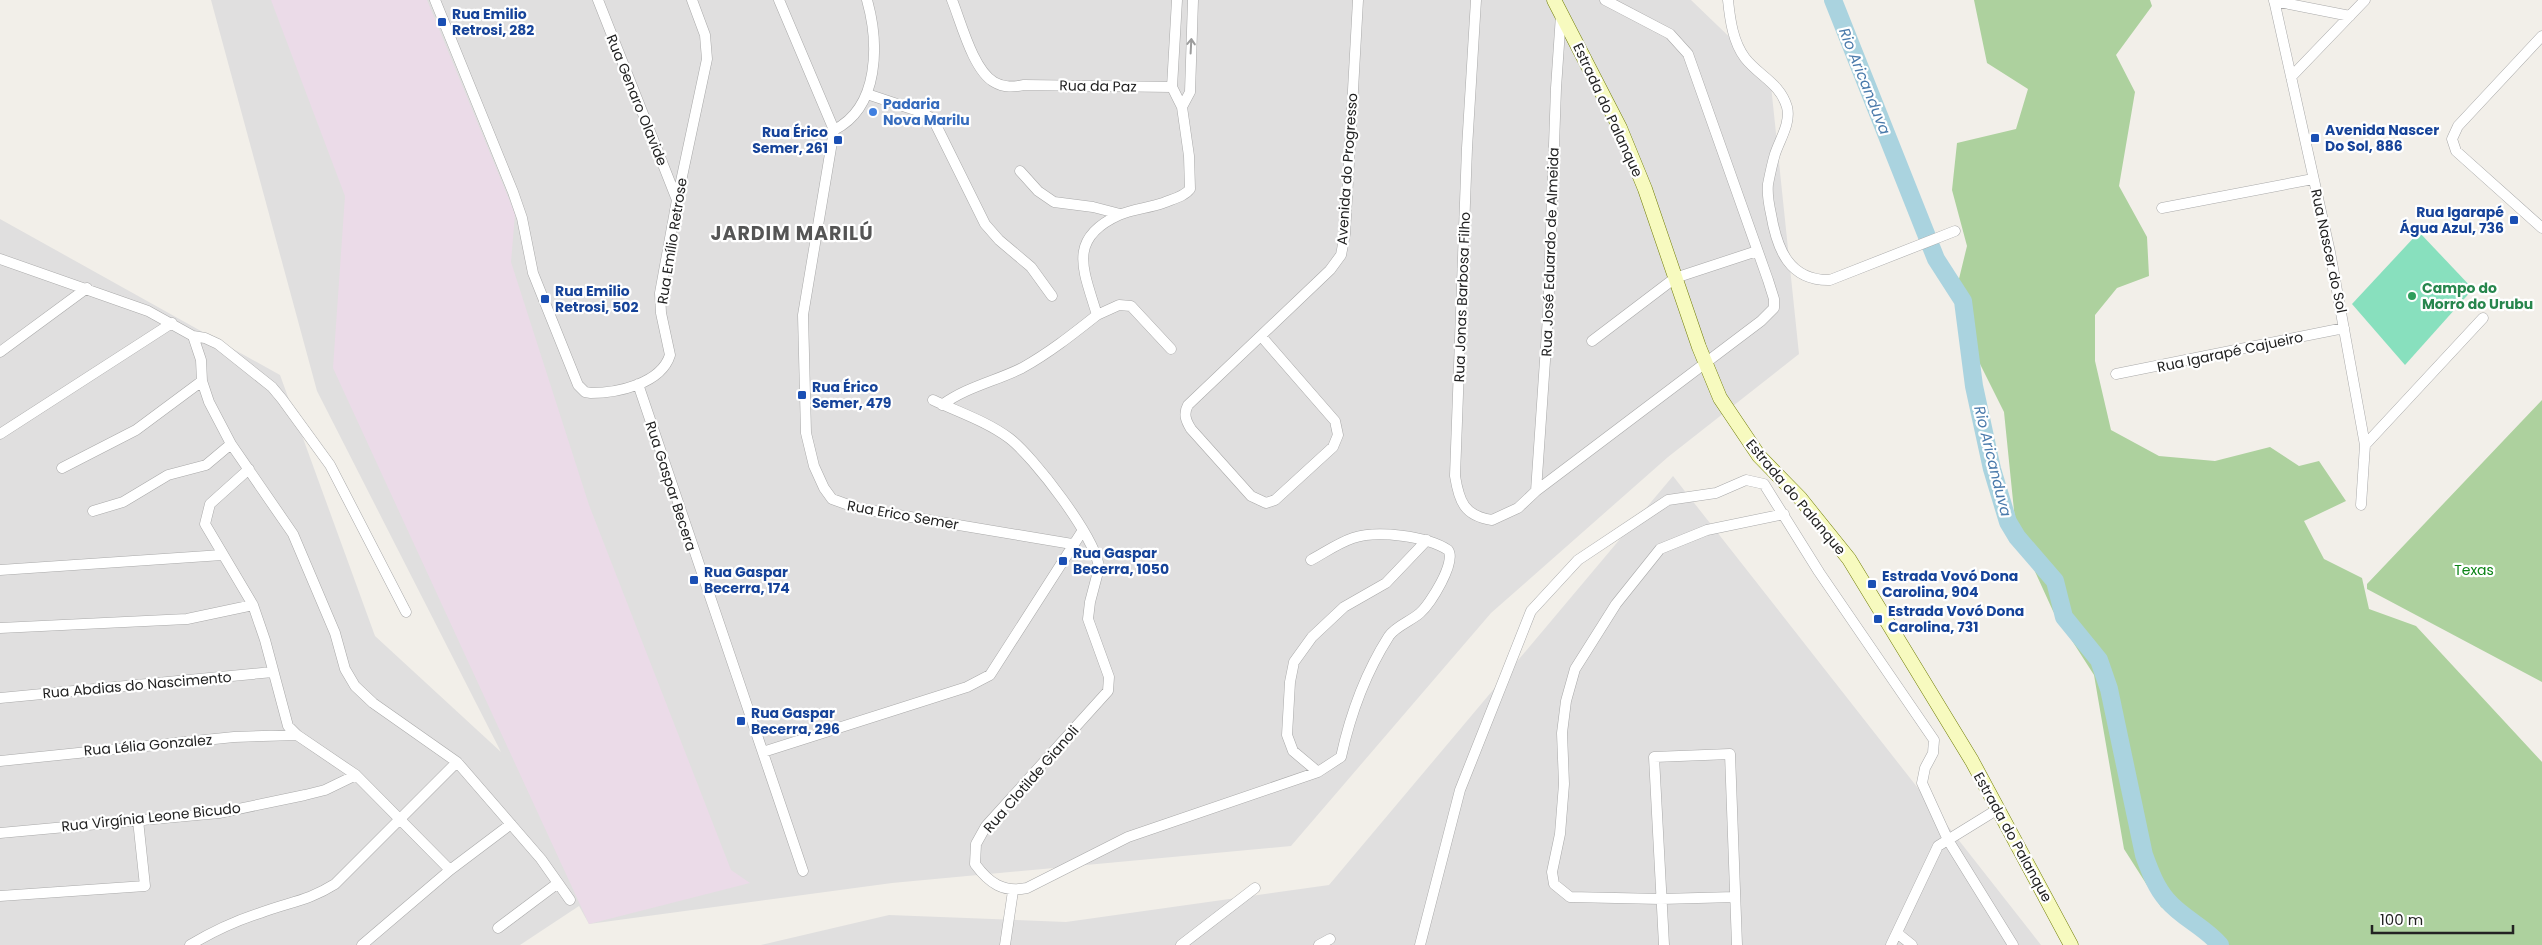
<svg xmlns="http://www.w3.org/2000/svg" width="2542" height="945" font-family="Poppins,sans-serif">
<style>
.residential{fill:#e0dfdf}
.industrial{fill:#ebdbe8}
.forest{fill:#add19e}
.pitch{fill:#88e0be}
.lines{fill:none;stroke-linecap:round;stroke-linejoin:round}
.river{stroke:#aad3df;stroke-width:18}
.street-casing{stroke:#a9a9a9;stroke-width:11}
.secondary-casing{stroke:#707d05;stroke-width:15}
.street{stroke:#fff;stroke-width:10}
.secondary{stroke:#f7fabf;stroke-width:14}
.oneway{stroke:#9c9c9c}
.transit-dot{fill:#1a4fb4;stroke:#fff;stroke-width:2}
.shop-dot{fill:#3f7fe0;stroke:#fff;stroke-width:2}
.leisure-dot{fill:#2e9e5b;stroke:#fff;stroke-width:2}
.labels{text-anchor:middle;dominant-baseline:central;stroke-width:4.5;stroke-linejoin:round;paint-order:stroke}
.transit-label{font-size:14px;font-weight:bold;fill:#164399;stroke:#fff;text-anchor:start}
.street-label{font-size:14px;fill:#222;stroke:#fff}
.shop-label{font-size:14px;font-weight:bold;fill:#366cbe;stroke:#fff;text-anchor:start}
.leisure-label{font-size:14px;font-weight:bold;fill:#27864d;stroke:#fff;text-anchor:start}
.park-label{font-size:14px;fill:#0c8416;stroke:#fff}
.water-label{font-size:15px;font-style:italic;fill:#4a7aab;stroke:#fff}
.district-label{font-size:19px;font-weight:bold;letter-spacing:1px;fill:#555;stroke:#fff}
</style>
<rect width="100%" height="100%" fill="#f2efe9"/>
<path class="residential" d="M211,0H1691L1770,76L1799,354L1668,457L1491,613L1291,846L892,883L589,924L579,906L520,945H0V219L280,375L375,636L501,752L317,391Z
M1673,476L2041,945H761L889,915L1066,922L1329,885Z"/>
<path class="industrial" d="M271,0H427L515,214L511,262L589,505L731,870L750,883L589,924L333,368L345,196Z"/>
<path class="forest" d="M1974,0H2150L2152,6L2116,55L2135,92L2119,186L2147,237L2149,276L2117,288L2095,315V361L2111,430L2159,456L2215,461L2270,447L2299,466L2319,461L2346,501L2304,521L2324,559L2362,578L2369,609L2416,626L2542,762V945H2213L2210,939L2161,907L2124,849L2094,675L2053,611L2016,530L2004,412L1975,354L1957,287L1967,246L1952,190L1957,143L2016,129L2028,89L1987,63Z
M2542,400V682L2367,589V584Z"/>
<path class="pitch" d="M2419,232L2473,289L2405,365L2352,304Z"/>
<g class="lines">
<path class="river" d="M1833,0L1936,259L1963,301L1974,386L1992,469L2008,522L2017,537L2055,581L2064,617L2099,660L2109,689L2144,855C2150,871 2156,888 2167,900C2182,918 2205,927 2220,945"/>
<defs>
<path id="street" d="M435,0L513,192L522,218L533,273L578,385L585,392L591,393C617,393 661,384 670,355L661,313L660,293L677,200L707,59L705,35L692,0
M598,0L677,200
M779,0L834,130L803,315L806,433L814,466L824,488L832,499L857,508L1072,544
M952,0C961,22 973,70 994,82C1004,88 1014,87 1024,85L1172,87
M1476,0L1467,148L1455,476C1459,501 1464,516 1492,520L1518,508L1536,491L1761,321L1774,308V299L1768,280L1688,54L1670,34L1605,0
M1728,0C1730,20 1733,42 1745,58C1759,76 1780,83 1787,107C1791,123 1780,139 1775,154C1772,164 1770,174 1768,184C1767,193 1769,205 1771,214C1777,249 1789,281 1830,280L1955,231
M2274,0L2330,252L2365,445L2361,505
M2274,1L2350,16
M2542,36L2458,126L2452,139L2456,151L2542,228
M2291,77L2365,0
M867,94L921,112L933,119L985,224L999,240L1031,267L1052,296
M1182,107L1190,92L1193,0
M834,130C880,107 879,43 867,0
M1020,171L1038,191L1054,202L1093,207L1120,214
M2162,208L2313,179
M0,259L148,311L193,336L201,360L202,381L209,402L231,444L293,534L335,633L345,669L355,686L373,703L457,762
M1097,315L1119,305L1131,306L1171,349
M193,336L205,338L218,344L272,387L282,399L330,465L406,612
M1261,336L1335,421L1338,435L1333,447L1275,500L1266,503L1251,496L1191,429C1186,421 1183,414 1188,405L1330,270L1341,255L1345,234L1358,0
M1592,341L1675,278L1757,251
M0,352L87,288
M2116,374L2344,328
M638,384L803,871
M933,400C958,412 986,421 1009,438C1033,456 1097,539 1099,568L1090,602L1088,619L1109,677L1108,691L986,826L976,844L975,864C989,883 1003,893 1027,888L1128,837L1318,772L1341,757C1350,716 1366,672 1389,636C1396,626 1411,621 1420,613C1430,604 1457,562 1448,550C1427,536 1377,530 1353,538C1338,543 1324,553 1311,560
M942,405C966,387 996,381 1022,368C1049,353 1073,334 1097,315C1084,271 1066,239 1119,215C1133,209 1149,208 1163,203C1172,199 1184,197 1190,189L1189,156L1182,107L1172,87L1177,0
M0,434L172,323
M2365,445L2483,318
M62,468L136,430L202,381
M249,469L210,504L205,524L253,605L265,640L288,726L297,735L356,775L450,870
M1536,491L1548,317L1556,88L1561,15
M93,511L123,502L168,475L206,465L231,444
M0,570L222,555
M0,628L187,619L253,605
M0,698L273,672
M763,752L967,687L990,675L1083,530
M0,761L234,737L297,735
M1318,772L1293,751L1287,735L1290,682L1294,662L1312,637L1344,607L1386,583L1427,540
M0,833L219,813L305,795L325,790L356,775
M0,896L145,886L138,820
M1735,897L1661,899L1570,897L1554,884L1552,872L1560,834L1564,784L1562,733L1566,701L1575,669L1616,604L1660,549L1707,530L1784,514
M498,928L558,883
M1897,933L1912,945
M190,945C212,932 235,921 260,913C289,902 308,901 335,884L457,762L541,859L570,900
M362,945L450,870L511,824
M1005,945L1013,891
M1181,945L1255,888
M1319,945L1330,939
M1420,945L1460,790L1531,611L1578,560L1668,500L1716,493L1746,480L1764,484L1819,572L1934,740L1933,753L1925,768L1922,783L1948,840L2013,945
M1664,945L1654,757L1730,754L1737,945
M1891,945L1938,846L1998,809"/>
<path id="secondary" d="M1554,0L1620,128L1645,189L1699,347L1720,398L1759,456L1800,498L1849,559L1972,761L2071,945"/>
</defs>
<use href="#street" class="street-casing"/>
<use href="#secondary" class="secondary-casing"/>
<use href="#street" class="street"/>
<use href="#secondary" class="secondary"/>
</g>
<defs><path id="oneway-shaft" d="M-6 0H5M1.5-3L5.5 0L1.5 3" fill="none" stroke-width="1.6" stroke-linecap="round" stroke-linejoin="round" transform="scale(1.25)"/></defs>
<use class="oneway" href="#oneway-shaft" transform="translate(1191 46) rotate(-87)"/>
<g class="transit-dot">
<rect x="437" y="17" width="10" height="10" rx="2.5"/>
<rect x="2310" y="133" width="10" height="10" rx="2.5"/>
<rect x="833" y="135" width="10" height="10" rx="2.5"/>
<rect x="2509" y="215" width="10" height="10" rx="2.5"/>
<rect x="540" y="294" width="10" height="10" rx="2.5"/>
<rect x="797" y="390" width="10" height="10" rx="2.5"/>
<rect x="1058" y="556" width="10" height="10" rx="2.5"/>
<rect x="689" y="575" width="10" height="10" rx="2.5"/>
<rect x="1867" y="579" width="10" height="10" rx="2.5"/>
<rect x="1873" y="614" width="10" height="10" rx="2.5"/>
<rect x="736" y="716" width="10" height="10" rx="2.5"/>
</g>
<circle class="shop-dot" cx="873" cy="112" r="5"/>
<circle class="leisure-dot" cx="2412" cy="296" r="5"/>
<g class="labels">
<g class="transit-label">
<text x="452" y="14">Rua Emilio<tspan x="452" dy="16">Retrosi, 282</tspan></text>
<text x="2325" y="130">Avenida Nascer<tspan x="2325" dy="16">Do Sol, 886</tspan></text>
<text x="828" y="132" text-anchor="end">Rua Érico<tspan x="828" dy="16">Semer, 261</tspan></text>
<text x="2504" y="212" text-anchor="end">Rua Igarapé<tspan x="2504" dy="16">Água Azul, 736</tspan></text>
<text x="555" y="291">Rua Emilio<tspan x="555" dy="16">Retrosi, 502</tspan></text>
<text x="812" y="387">Rua Érico<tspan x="812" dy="16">Semer, 479</tspan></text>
<text x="1073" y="553">Rua Gaspar<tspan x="1073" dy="16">Becerra, 1050</tspan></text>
<text x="704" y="572">Rua Gaspar<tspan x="704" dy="16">Becerra, 174</tspan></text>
<text x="1882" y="576">Estrada Vovó Dona<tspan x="1882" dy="16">Carolina, 904</tspan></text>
<text x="1888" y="611">Estrada Vovó Dona<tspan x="1888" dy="16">Carolina, 731</tspan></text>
<text x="751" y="713">Rua Gaspar<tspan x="751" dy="16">Becerra, 296</tspan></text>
</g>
<g class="street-label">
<text transform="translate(1098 86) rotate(1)">Rua da Paz</text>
<text transform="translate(637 100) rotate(68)">Rua Genaro Olavide</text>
<text transform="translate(1608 110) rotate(65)">Estrada do Palanque</text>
<text transform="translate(1347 169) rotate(-86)">Avenida do Progresso</text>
<text transform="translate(672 241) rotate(-81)">Rua Emílio Retrose</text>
<text transform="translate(2329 251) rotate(78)">Rua Nascer do Sol</text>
<text transform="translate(1550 252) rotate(-88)">Rua José Eduardo de Almeida</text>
<text transform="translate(1462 297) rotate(-88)">Rua Jonas Barbosa Filho</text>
<text transform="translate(2230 352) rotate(-12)">Rua Igarapé Cajueiro</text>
<text transform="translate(671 486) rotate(72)">Rua Gaspar Becera</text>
<text transform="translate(1796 497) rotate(50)">Estrada do Palanque</text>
<text transform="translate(903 515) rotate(10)">Rua Erico Semer</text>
<text transform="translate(137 685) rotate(-5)">Rua Abdias do Nascimento</text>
<text transform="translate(148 745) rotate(-5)">Rua Lélia Gonzalez</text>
<text transform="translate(1031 779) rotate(-49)">Rua Clotilde Gianoli</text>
<text transform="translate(151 817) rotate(-6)">Rua Virgínia Leone Bicudo</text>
<text transform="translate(2013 837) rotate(61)">Estrada do Palanque</text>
</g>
<g class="shop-label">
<text x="883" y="104">Padaria<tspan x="883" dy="16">Nova Marilu</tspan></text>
</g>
<g class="leisure-label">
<text x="2422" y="288">Campo do<tspan x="2422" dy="16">Morro do Urubu</tspan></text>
</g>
<g class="park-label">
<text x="2474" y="570">Texas</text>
</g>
<g class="water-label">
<text transform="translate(1865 81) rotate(68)">Rio Aricanduva</text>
<text transform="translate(1993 461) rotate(76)">Rio Aricanduva</text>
</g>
<g class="district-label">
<text x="792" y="233">JARDIM MARILÚ</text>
</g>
</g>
<path d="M2372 925v8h141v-8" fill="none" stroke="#222222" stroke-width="2.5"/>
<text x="2380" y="925" font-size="15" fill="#222222" stroke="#ffffff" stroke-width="4" paint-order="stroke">100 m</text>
</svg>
